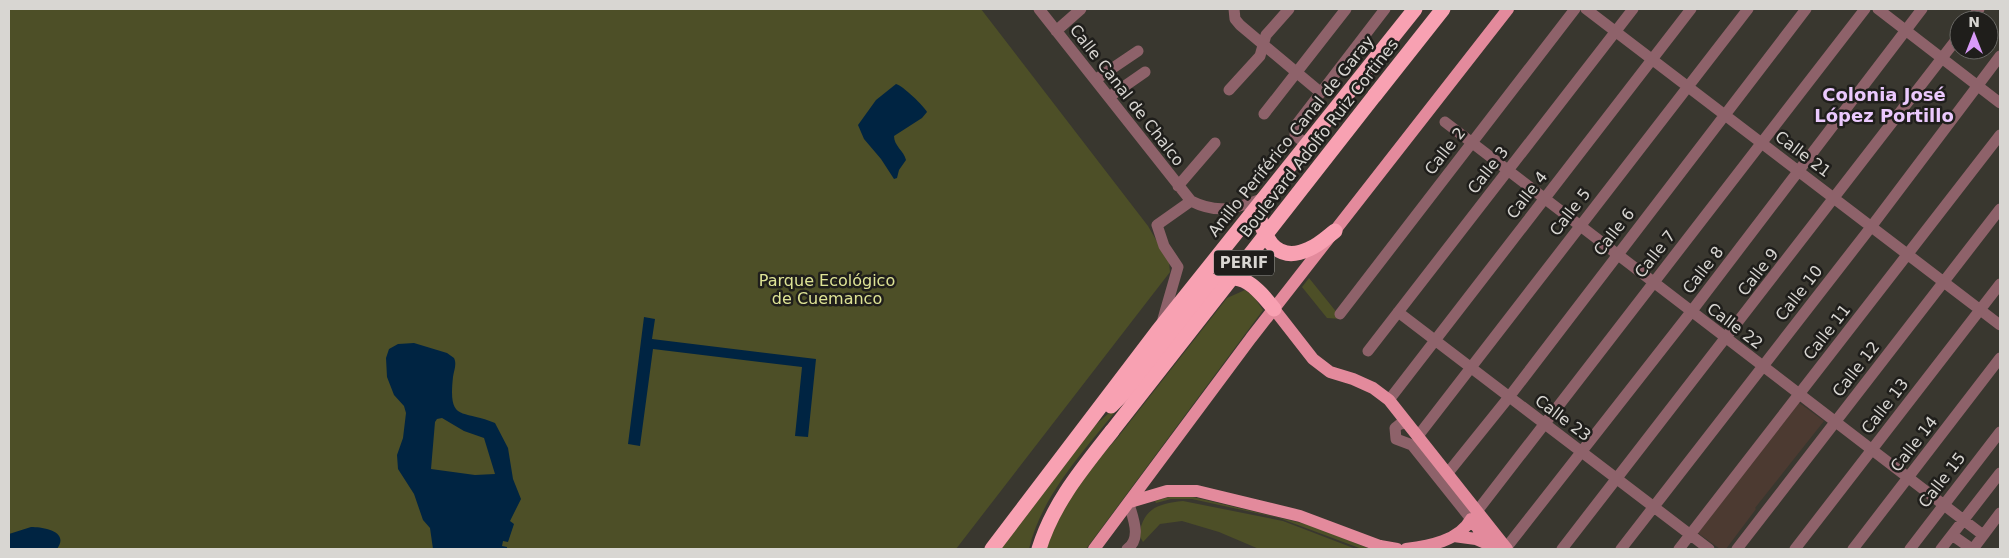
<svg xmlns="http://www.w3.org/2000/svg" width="2009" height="558" font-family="'DejaVu Sans',sans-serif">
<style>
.education{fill:#4c3a31}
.green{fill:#4d4f27}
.water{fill:#002442;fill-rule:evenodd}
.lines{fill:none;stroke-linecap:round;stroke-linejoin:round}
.minor{stroke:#8e626a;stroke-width:11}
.major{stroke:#e38a9c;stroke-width:12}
.highway{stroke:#f8a1b2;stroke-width:15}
.highway-bridge{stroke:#f8a1b2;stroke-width:15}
.labels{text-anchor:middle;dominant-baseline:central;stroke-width:5;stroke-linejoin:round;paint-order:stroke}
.shield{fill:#1f1e1b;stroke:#a09f9b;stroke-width:1}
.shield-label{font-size:15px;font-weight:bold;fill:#d8d6d2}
.street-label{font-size:16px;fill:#d8d6d2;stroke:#1f1e1b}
.park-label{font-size:16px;fill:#dee395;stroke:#1f1e1b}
.neighbourhood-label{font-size:18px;font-weight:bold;fill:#ebc9fe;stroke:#1f1e1b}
</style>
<rect width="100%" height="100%" fill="#39372f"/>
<path class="education" d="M1798,402L1824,421L1755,508L1756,509L1726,549H1720L1698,533Z"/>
<path class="green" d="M9,9H981L1148,226L1169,262L1170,272L956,549H9Z
M1309,278L1342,319L1327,318L1302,287Z
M1245,290L1254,297L1263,310L1086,549H1044L1055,517L1081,479L1118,437L1227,298Z
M1128,396C1092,442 1042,492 1029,549H1000L1092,428Z
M1189,496L1314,526L1370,549H1362L1279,518L1192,499H1171L1156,503L1155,501L1169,497Z
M1183,501L1283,521L1356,549H1259L1219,532L1182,521L1160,524L1143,542L1139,535C1144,508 1157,504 1183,501Z"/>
<path class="water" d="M896,84C902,85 925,107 927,112L922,118L894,136C894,146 904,151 906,160L899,170L897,178L894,179L881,159L864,139L858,125L876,100Z
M644,317L655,319L652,339L816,359L808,437L795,436L802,367L653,349L640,446L628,444Z
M414,343L447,353L454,358C457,364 454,370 453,377C448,423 462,409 495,423L508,448L513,479L521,499L510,521L514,524L508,542L503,541L502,546L507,547V549H433L430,528L423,520L414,494L398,469L397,455L403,438L406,413L404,406L394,395L387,377L386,358L389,349L398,344ZM442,418L464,431L484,438L495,474L475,475L431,469L435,422L437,419Z
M31,527C43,527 70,531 57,549H9V534Z"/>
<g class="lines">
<path class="minor" d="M1039,9L1191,201C1219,215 1236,208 1264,198
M1234,9L1235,19L1240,25L1320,92
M1586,9L2000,325
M1878,9L2000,103
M1971,20L1979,9
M1056,31L1081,9
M1095,80L1138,51
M1229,90L1260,56L1266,35L1289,9
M1109,97L1145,72
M1264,114L1346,9
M1445,122L1983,535
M1307,145L1295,135L1296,125L1385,9
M1178,186L1215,143
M1398,312L1709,549
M1340,314L1575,9
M1163,319L1178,267L1164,246L1157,225L1191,201
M1368,351L1633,9
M1389,400L1691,9
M1407,423L1400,424L1395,428L1396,439L1412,445L1471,519L1865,9
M1418,436L1748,9
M1447,474L1509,397L1806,9
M1952,535L1972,549
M1506,548L1691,312L1922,9
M1127,549C1142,539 1133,518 1129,504
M1562,549L1959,36
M1621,549L1871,227L2000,56
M1679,549L2000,135
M1737,549L2000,209
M1795,549L2000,284
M1853,549L2000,358
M1910,549L2000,432
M1941,549L2000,473
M1973,549L2000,513"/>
<path class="major" d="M1274,309L1313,359L1330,372L1353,379L1373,388L1389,400L1507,549
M1130,502L1167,491H1197L1300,516L1380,546L1397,549
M1454,536L1476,539L1490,545
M1094,549L1251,338L1508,9
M1406,549C1429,546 1459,541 1471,519L1493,549"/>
<path class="highway" d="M1375,95L1443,9
M1258,206C1261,235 1275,265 1309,249C1319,245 1327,237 1335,231
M1111,406L1136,381L1213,282C1242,269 1257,288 1274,309
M992,549L1157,332L1415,9
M1039,549C1053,503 1083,468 1112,431"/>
<path class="highway-bridge" d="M1112,431L1375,95"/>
</g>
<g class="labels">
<rect class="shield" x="1214" y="250.5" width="60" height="25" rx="4"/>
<g class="shield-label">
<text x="1244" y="263">PERIF</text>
</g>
<g class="street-label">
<text transform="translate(1127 95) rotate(52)">Calle Canal de Chalco</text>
<text transform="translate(1291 136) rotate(-51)">Anillo Periférico Canal de Garay</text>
<text transform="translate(1319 138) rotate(-52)">Boulevard Adolfo Ruiz Cortines</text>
<text transform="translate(1445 151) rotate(-52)">Calle 2</text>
<text transform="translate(1803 154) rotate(37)">Calle 21</text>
<text transform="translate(1488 170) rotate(-52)">Calle 3</text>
<text transform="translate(1527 195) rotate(-52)">Calle 4</text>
<text transform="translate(1570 212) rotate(-52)">Calle 5</text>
<text transform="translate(1614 232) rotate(-52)">Calle 6</text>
<text transform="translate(1655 254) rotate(-52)">Calle 7</text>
<text transform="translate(1703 270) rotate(-52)">Calle 8</text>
<text transform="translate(1758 272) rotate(-52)">Calle 9</text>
<text transform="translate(1799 293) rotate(-52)">Calle 10</text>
<text transform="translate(1735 326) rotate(37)">Calle 22</text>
<text transform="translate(1827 332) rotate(-52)">Calle 11</text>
<text transform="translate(1856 369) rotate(-52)">Calle 12</text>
<text transform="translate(1885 406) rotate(-52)">Calle 13</text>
<text transform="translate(1563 418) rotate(37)">Calle 23</text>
<text transform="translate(1914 444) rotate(-52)">Calle 14</text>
<text transform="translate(1942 480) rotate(-52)">Calle 15</text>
</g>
<g class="park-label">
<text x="827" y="280">Parque Ecológico<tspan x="827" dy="18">de Cuemanco</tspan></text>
</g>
<g class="neighbourhood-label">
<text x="1884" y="94">Colonia José<tspan x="1884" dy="21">López Portillo</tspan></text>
</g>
</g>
<rect width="2009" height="558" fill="none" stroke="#d8d6d2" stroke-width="20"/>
<g transform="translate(1974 35)"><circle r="24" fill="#1f1e1b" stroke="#696864"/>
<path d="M0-4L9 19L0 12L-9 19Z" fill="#d99af8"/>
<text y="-8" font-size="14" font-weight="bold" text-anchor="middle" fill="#d8d6d2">N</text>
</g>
</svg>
